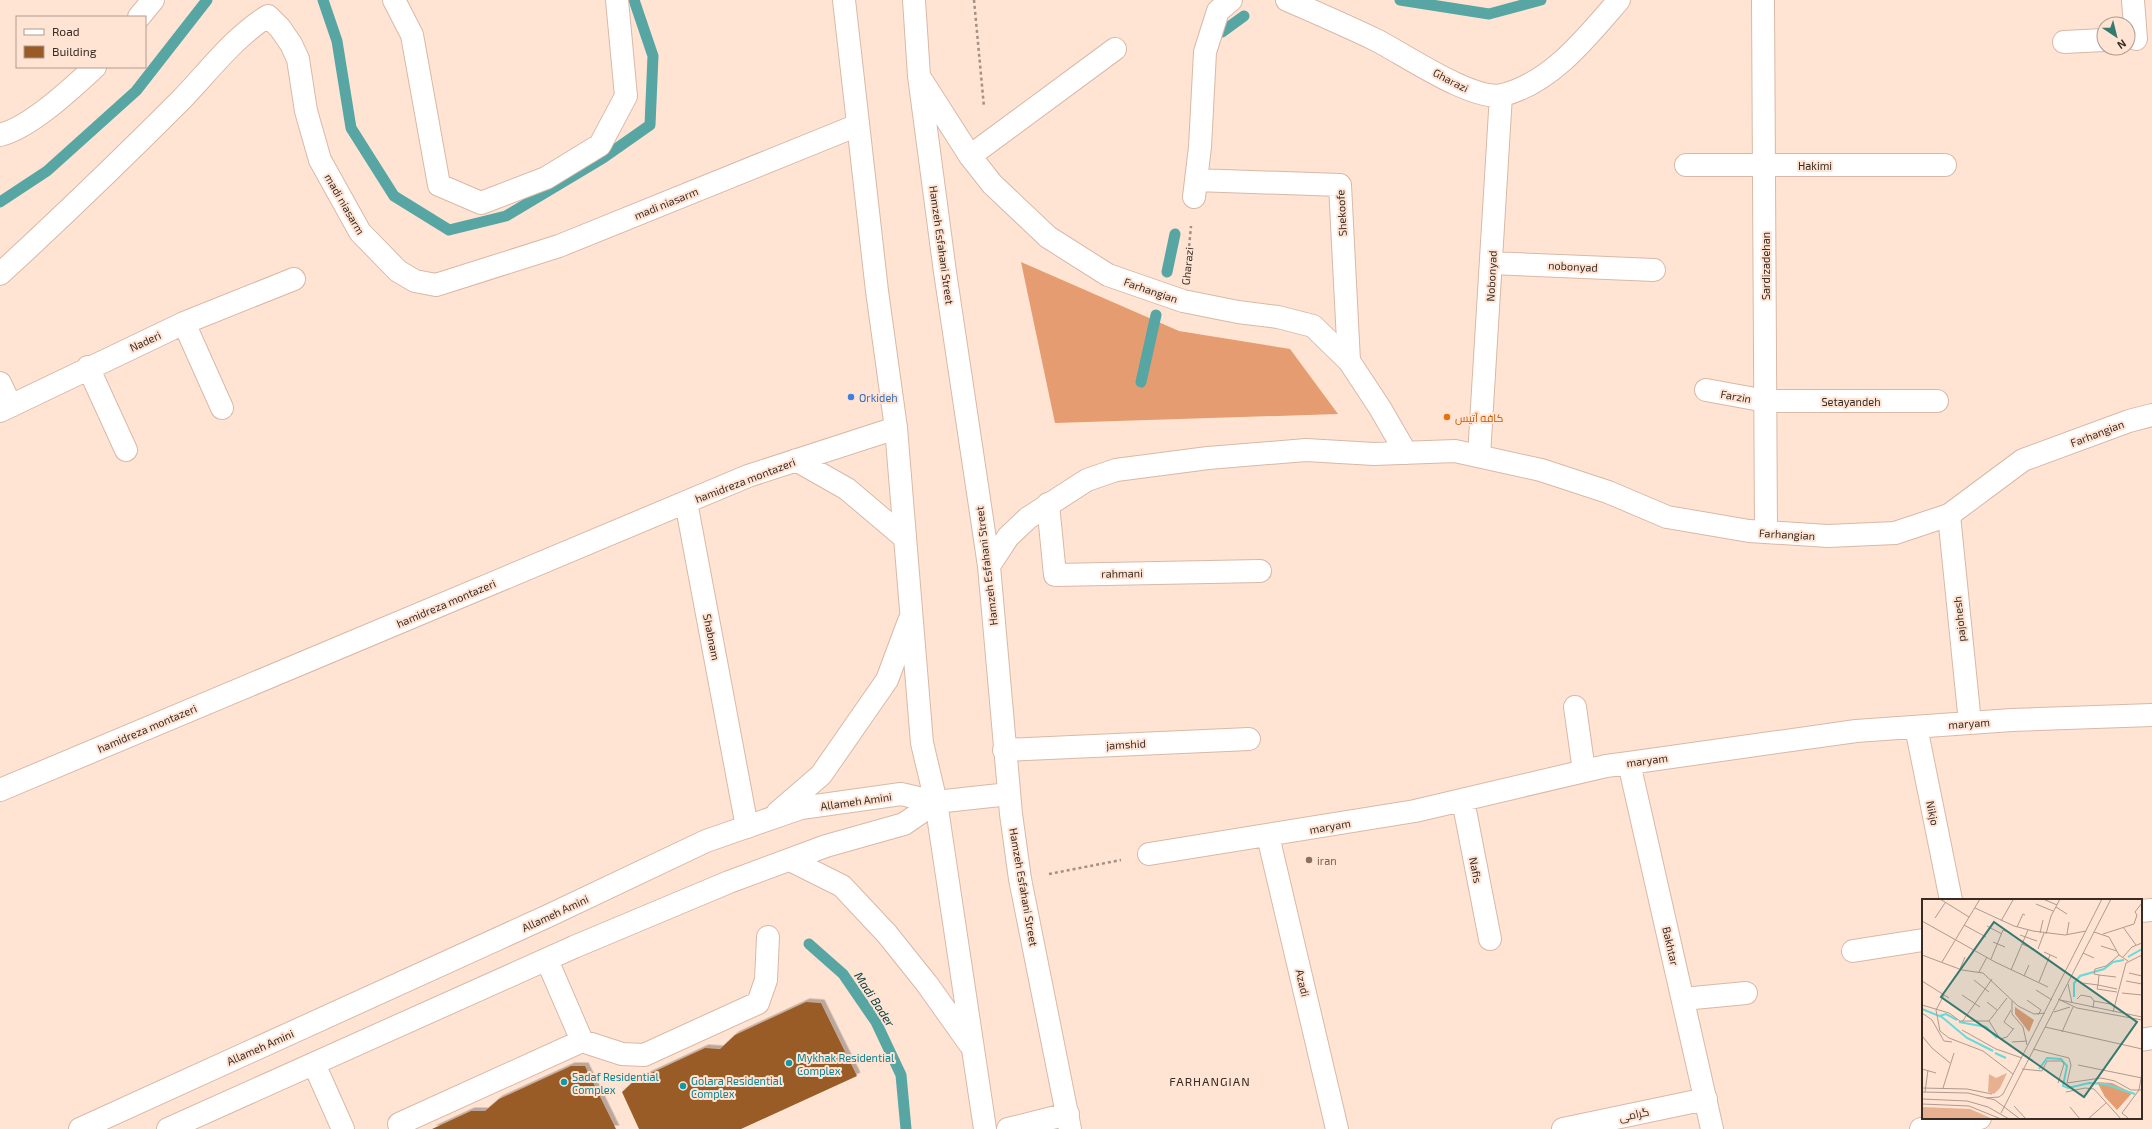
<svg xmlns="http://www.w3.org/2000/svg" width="2152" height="1129" font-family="'Exo 2',Cairo,sans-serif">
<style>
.forest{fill:#e59c70}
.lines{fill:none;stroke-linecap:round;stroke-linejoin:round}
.stream{stroke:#58a6a3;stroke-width:11}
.building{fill:#995b26;filter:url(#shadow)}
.street-casing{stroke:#d9b8a6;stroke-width:24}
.secondary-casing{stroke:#d9b8a6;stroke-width:24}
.path{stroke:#a59084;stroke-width:2.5;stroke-dasharray:3 3;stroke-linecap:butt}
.street{stroke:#fff;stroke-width:22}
.secondary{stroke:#fff;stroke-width:22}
.shop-dot{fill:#3f7fe0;stroke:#ffe4d4;stroke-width:1.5}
.food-dot{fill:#e8710a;stroke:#ffe4d4;stroke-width:1.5}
.education-dot{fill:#8d6e63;stroke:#ffe4d4;stroke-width:1.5}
.culture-dot{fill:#0f9aa8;stroke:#ffe4d4;stroke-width:1.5}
.labels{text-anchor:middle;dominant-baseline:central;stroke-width:4;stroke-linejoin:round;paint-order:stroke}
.street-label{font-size:11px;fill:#382b24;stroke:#ffe4d4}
.shop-label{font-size:11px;fill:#366cbe;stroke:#ffe4d4;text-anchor:start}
.food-label{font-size:11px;fill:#c56008;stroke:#ffe4d4;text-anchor:start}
.education-label{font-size:11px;fill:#785e54;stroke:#ffe4d4;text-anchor:start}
.culture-label{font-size:11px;fill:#0d838f;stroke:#ffe4d4;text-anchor:start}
.water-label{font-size:12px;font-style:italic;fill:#084141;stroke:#ffe4d4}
.neighbourhood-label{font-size:12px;letter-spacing:1px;fill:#382b24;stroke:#ffe4d4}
.inset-river{fill:none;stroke:#65dada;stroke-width:2}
.inset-road{fill:none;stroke:#af9a8e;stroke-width:1}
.view{fill:#357a6f;fill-opacity:0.15;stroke:#357a6f;stroke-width:2}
.inset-edge{fill:none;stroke:#382b24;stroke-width:2}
</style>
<defs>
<filter id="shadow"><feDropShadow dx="3.5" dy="-3.5" stdDeviation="0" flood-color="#0004"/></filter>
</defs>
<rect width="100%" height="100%" fill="#ffe4d4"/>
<path class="forest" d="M1021,262L1179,331L1290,349L1338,414L1055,423Z"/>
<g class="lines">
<path class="stream" d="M323,0L337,41L351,128L394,196L449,230L506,216L603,158L650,125L653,56L634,0
M1400,0L1489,14L1541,0
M1222,32L1244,16
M0,202L47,171L136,91L207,0
M1167,272L1175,234
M1141,382L1156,315
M809,944L843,974L876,1022L901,1075L906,1129"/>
</g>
<path class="building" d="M806,1002L821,1003L857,1076L741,1129H639L622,1092L634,1081L705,1048L720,1049L735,1035Z
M571,1066H585L616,1129H432L471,1111H485L499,1099Z"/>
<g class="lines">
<defs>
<path id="street" d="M394,0L412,35L439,185L481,203L546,178L600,145L626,96L617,0
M1287,0C1317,13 1347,26 1376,40C1404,54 1473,102 1503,95C1552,82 1587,37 1619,0
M1763,0L1766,532
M2133,0L2136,39
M139,17L153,0
M2064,42L2104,40
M0,135C31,127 71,89 95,67
M970,156L1115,49
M1686,165H1945
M1196,180L1340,185L1349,361
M1194,197L1200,147L1205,52L1218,11L1231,0
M1491,263L1654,270
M0,274C62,217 122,159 181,100C209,71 234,37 268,16L280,28L291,44L298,59L306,111L320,160L360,232L398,271L415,281L436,285L559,246L858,125
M184,323L222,408
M88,367L126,450
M0,383L11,406
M1706,390L1766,401H1937
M0,411L184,323L294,279
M1479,456L1501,95
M796,460L847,489L905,538
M686,502L747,827
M1048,504L1055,575L1260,571
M1949,515L1970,723
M1575,707L1584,771
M1916,727L1951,900
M1004,750L1249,739
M1629,763L1712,1129
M0,790L748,476L896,428
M1463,800L1490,939
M1268,836L1337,1129
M1149,854L1415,811L1606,766L1629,763L1856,731L2012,720L2152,715
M2141,911L2152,910
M1853,951L1923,940
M547,960L582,1041L622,1054L644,1055L758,1003L766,980L768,937
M1683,999L1746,993
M2141,1040L2152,1038
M314,1064L343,1129
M399,1124L582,1041
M1563,1129L1706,1099
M1921,1129L1980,1118"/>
<path id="secondary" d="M844,0L877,291L896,428L922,743L936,802L985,1129
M914,0L919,76L945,272L989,566L1011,814L1020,879L1070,1129
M922,81L970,156L992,184L1048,237L1108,275L1183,301L1238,312L1278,317L1313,326L1349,361L1380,408L1406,453
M989,566L1008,537L1028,518L1087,480L1116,470L1208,458L1306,450L1374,454L1455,451L1541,470L1608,492L1667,517L1749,531L1828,536L1895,533L1949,515L2023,460L2129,421L2152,415
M778,812L821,775L887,680L909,621
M790,860L842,886L887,934L927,984L969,1043
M80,1129L548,916L706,841L801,808L901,794L936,802L1009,794
M168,1129L574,947L729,882L826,846L904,824L936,802
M1008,1129L1068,1114"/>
</defs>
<use href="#street" class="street-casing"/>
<use href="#secondary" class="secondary-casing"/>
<path class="path" d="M974,0L984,107
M1187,270L1191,226
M1049,874L1121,860"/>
<use href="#street" class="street"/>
<use href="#secondary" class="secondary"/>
</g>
<circle class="shop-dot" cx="851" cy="397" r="4"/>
<circle class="food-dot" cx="1447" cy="417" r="4"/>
<circle class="education-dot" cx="1309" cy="860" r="4"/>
<g class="culture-dot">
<circle cx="789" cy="1063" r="4"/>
<circle cx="564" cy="1082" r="4"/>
<circle cx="683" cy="1086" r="4"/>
</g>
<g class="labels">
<g class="street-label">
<text transform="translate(1451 80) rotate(27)">Gharazi</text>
<text x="1815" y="165">Hakimi</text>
<text transform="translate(666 203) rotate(-22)">madi niasarm</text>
<text transform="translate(345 204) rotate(60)">madi niasarm</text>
<text transform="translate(1341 213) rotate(-93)">Shekoofe</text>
<text transform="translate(942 245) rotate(82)">Hamzeh Esfahani Street</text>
<text transform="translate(1187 266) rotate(-84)">Gharazi</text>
<text transform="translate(1573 266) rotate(3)">nobonyad</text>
<text transform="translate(1765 266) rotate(-90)">Sardizadehan</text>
<text transform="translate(1491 276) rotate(-87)">Nobonyad</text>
<text transform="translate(1151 290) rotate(19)">Farhangian</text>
<text transform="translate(145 341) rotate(-25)">Naderi</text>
<text transform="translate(1736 396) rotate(10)">Farzin</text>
<text x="1851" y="401">Setayandeh</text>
<text transform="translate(2097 433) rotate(-21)">Farhangian</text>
<text transform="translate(745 480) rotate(-21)">hamidreza montazeri</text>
<text transform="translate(1787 534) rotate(3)">Farhangian</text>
<text transform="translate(986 566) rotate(-97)">Hamzeh Esfahani Street</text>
<text transform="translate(1122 573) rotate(-1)">rahmani</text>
<text transform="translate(446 603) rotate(-23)">hamidreza montazeri</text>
<text transform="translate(1959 619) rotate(-96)">pajohesh</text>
<text transform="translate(712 637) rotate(79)">Shabnam</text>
<text transform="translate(1969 723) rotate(-4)">maryam</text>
<text transform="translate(147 728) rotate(-23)">hamidreza montazeri</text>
<text transform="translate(1126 744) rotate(-3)">jamshid</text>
<text transform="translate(1647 760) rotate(-8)">maryam</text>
<text transform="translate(856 801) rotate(-8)">Allameh Amini</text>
<text transform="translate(1933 813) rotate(78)">Nikjo</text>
<text transform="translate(1330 826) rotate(-10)">maryam</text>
<text transform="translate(1476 870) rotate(79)">Nafis</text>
<text transform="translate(1024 887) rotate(80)">Hamzeh Esfahani Street</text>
<text transform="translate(555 913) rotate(-25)">Allameh Amini</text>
<text transform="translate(1671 946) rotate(77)">Bakhtar</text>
<text transform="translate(1303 983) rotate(77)">Azadi</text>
<text transform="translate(260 1047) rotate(-24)">Allameh Amini</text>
<text transform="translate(1634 1114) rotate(-12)">گرامی</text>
</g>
<g class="shop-label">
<text x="859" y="397">Orkideh</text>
</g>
<g class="food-label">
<text x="1455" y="417">کافه آتیس</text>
</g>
<g class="education-label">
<text x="1317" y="860">iran</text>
</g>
<g class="culture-label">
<text x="797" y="1057">Mykhak Residential<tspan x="797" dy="13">Complex</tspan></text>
<text x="572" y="1076">Sadaf Residential<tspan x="572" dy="13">Complex</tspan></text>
<text x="691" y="1080">Golara Residential<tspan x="691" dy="13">Complex</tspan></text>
</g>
<g class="water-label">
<text transform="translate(875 999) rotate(57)">Madi Bader</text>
</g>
<g class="neighbourhood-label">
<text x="1210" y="1081">FARHANGIAN</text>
</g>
</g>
<g transform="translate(1922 899)">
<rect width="220" height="220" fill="#ffe4d4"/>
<path d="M85,174L78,189L72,195L66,193L67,175L74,179ZM0,208L48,210L71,220H0Z" fill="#e7b091"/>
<path d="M93,108L112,121L107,133L93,115ZM175,183L190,184L210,194L195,211L183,198Z" fill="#e59c70"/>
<path class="inset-river" d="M206,58L220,50M152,98V84L158,77L182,70L191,63L202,61M0,110L20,118L45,139L71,152M17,117L24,115L35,121M37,123L64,128L75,139M73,154L84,159M117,170L125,159L139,160L145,167L141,187L146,189L167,184L183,185L213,195"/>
<path class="inset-road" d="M18,0L47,18M121,0L135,6M114,5L131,12M134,8L145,15M53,9L92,27L111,32L143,36L164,32M0,16V22L73,63L126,88M13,19L23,4M79,22L91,1M42,26L64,38M65,27L80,35M95,28L101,15L103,16M201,28L214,46M172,33L187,38L197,56L206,62M118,34L121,21M124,35L129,17L138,0M145,35L147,23M181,35L212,25L215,16L213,13L220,4M98,36L115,42M71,43L83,48M100,45L112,50M179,47L195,52M116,50L122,34M122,53L135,59M161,54L172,59M0,56L40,71L61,74L96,107L112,115L123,114M201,58L210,48L220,44M69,60L81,31L89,34M20,63L58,0M38,70L43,58M89,71L106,31M57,73L65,58M207,74L220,77M177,76L172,75L173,70L184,67L197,56M102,77L107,66M194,78L177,76L176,86L195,90M52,81L67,93M0,82L27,99M204,82L220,85M117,83L128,56M161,84L176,86L175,90L195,93M146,85L150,104M114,91L130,101M200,94L220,96M22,96L14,111L18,132L27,139L61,152L91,175M40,96L58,108M136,100L155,109L220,121M155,100L159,96L169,98L172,102L171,109M105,101L119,111L116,116M138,101L220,118M90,102V115L101,128L105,146M172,102L188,105M65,103L75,111M0,106L27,114L38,122H67L78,140L85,138L92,129M89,111L82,123L91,130M132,113L148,108M191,113L204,64L220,56M0,114L10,121L22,142L30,143M67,122L85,99M40,123L70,80M123,128L220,150M40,131L74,150L100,159M140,133L151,108M0,137L10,149L28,164M90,143L105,142M111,150L147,159L149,166L145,184L179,179L193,182L209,191H220M156,166L220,179M0,170L14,174M100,170L120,172L125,162H140L142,165L136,184M0,189L45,190L70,195M21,189L32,154M0,193L46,194L73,201L98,220M3,193L6,171M144,193L163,189L172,190L199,220M64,199L77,198L81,195L180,0M0,200L45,202L66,208L87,220M0,205L47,207L79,220M92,207L104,220M148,208L158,220M79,214L189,0M166,220L184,204M207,220L200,214L217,191L220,174"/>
<path class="view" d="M72,23L215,123L162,198L19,98Z"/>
<rect width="220" height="220" class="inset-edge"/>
</g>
<rect x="16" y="16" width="130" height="52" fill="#ffe4d4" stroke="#af9a8e"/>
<rect x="24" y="29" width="20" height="6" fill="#ffffff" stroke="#af9a8e"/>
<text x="52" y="36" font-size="12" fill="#382b24">Road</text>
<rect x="24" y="46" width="20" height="12" fill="#995b26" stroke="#af9a8e"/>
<text x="52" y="56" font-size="12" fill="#382b24">Building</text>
<g transform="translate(2116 36) rotate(145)"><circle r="19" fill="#ffe4d4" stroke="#af9a8e"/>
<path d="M0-3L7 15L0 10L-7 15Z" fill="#357a6f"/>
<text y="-6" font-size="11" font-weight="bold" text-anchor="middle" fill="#382b24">N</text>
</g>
</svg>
